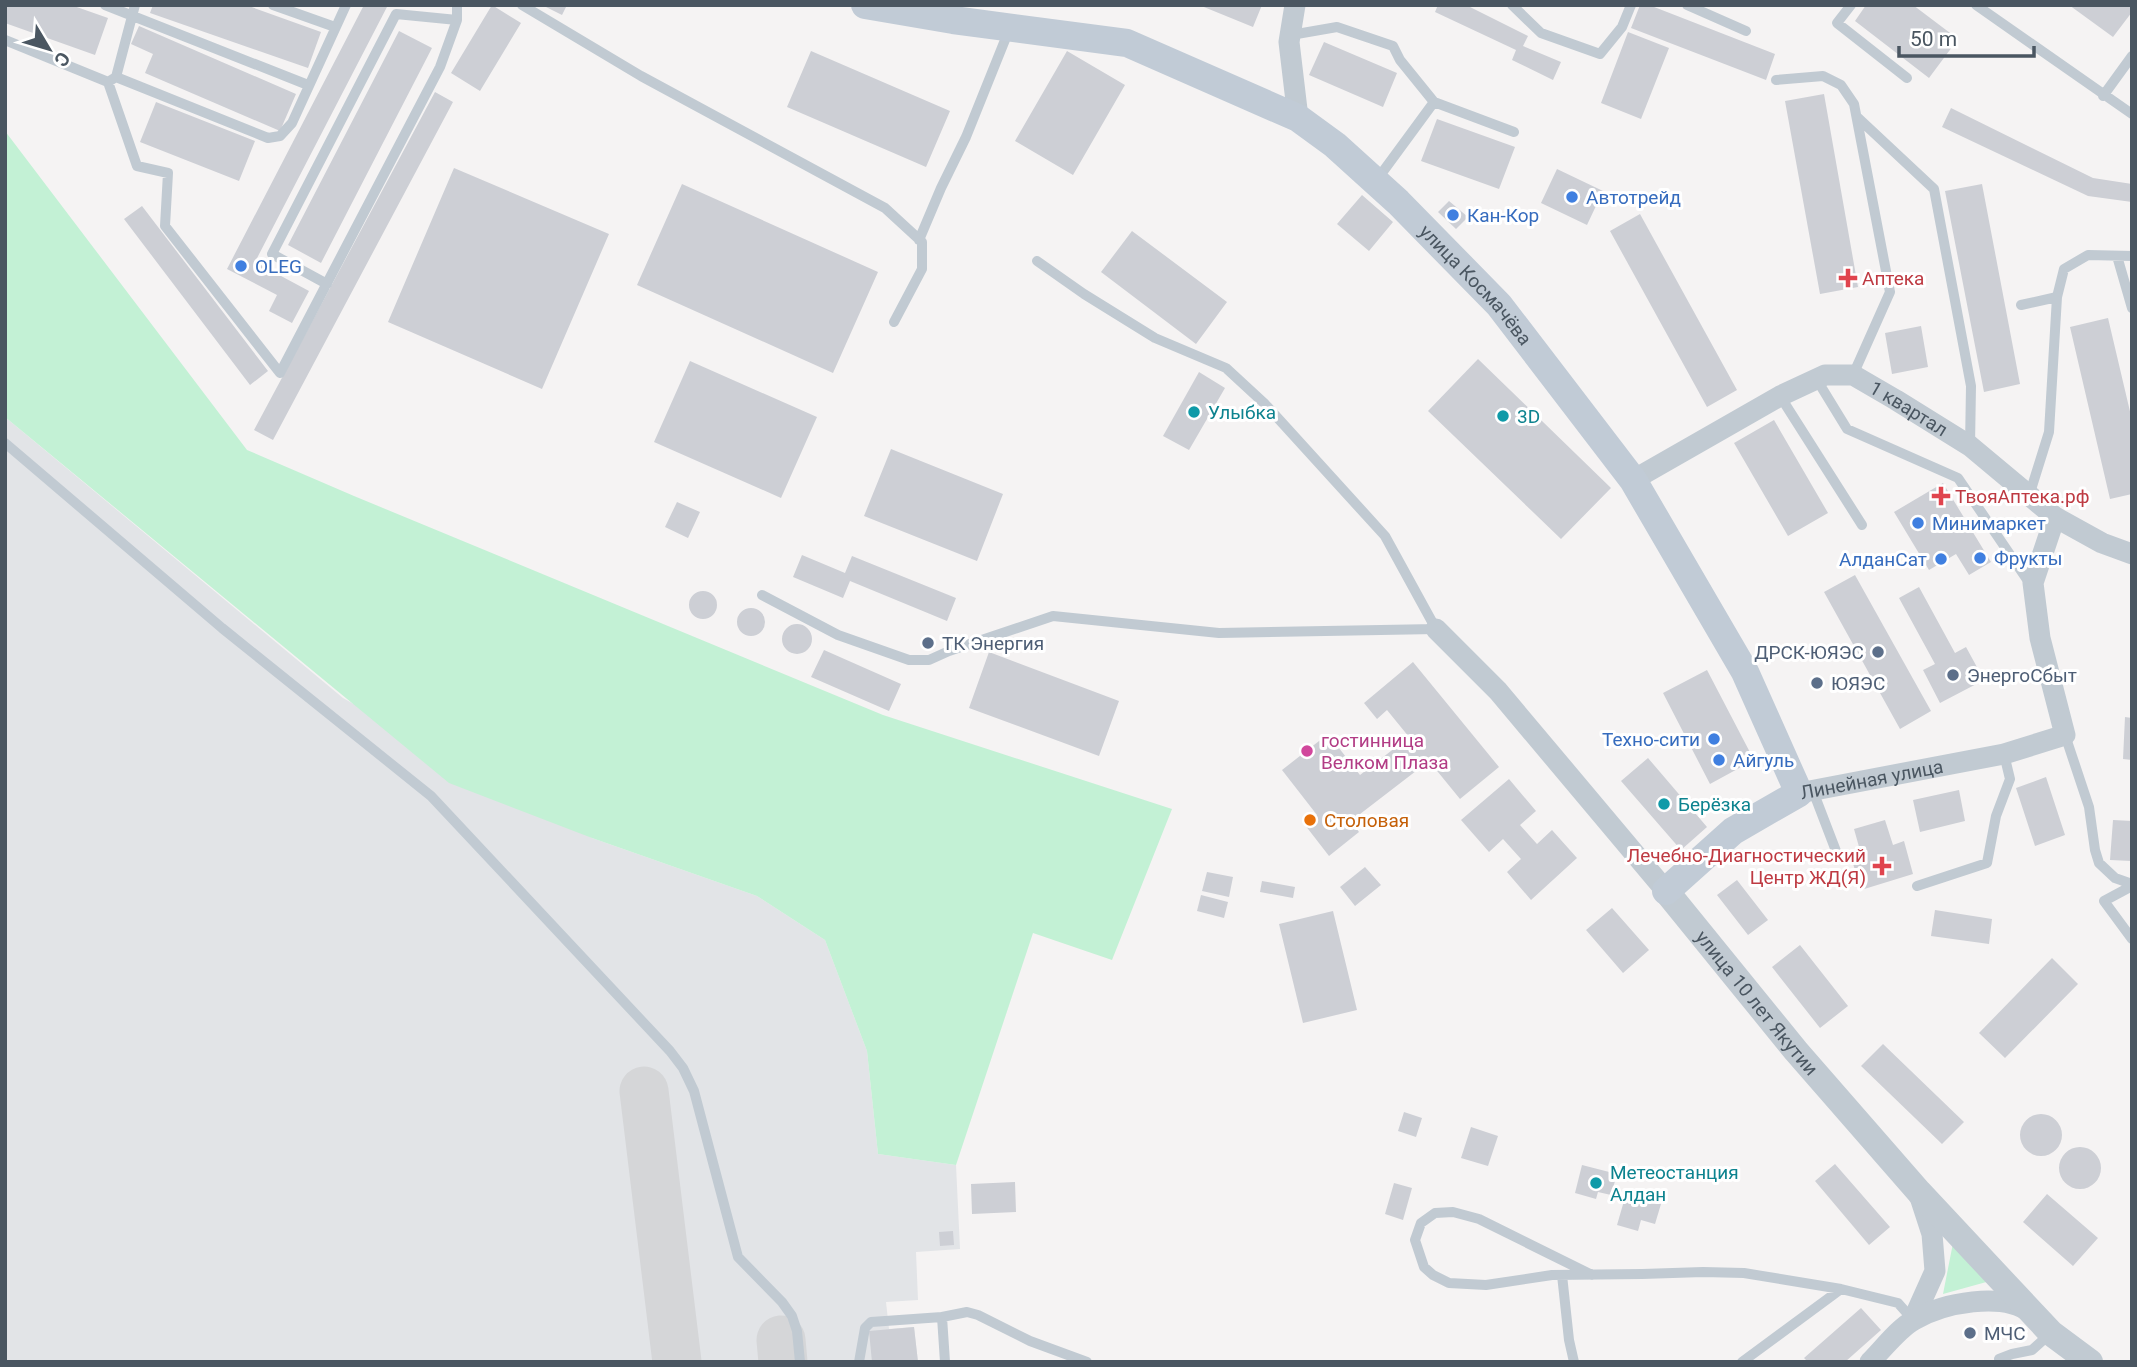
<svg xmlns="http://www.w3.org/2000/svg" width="2137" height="1367" font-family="Roboto,sans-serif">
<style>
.airport{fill:#e2e4e7}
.green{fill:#c3f1d5}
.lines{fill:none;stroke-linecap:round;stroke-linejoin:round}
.taxiway{stroke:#d5d6d8;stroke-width:49}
.building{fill:#cdcfd5}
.service{stroke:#c1cad2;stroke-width:10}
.minor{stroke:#c1cad2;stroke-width:21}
.tertiary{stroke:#c1cad2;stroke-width:26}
.secondary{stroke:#c1cbd6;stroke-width:28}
.shop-dot{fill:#3f7fe0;stroke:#fff;stroke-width:2.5}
.health-dot{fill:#e0444e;stroke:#fff;stroke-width:2.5}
.culture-dot{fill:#0f9aa8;stroke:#fff;stroke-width:2.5}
.service-dot{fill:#5c6f8a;stroke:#fff;stroke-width:2.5}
.hotel-dot{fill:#d1479c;stroke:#fff;stroke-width:2.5}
.food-dot{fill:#e8710a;stroke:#fff;stroke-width:2.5}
.labels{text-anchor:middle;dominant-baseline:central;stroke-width:6;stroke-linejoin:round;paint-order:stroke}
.shop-label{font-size:19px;fill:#366cbe;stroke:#fff;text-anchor:start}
.health-label{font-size:19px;fill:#be3a42;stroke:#fff;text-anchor:start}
.street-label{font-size:19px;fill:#4a5661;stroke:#fff}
.culture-label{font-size:19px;fill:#0d838f;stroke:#fff;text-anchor:start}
.service-label{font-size:19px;fill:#4e5e75;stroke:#fff;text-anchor:start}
.hotel-label{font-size:19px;fill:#b23c85;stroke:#fff;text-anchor:start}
.food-label{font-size:19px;fill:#c56008;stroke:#fff;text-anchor:start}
</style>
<rect width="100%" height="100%" fill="#f5f3f3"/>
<path class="airport" d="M5,417L343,698L592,838L757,896L825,940L867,1051L878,1154L956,1165L960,1249L916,1252L918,1300L886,1302L889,1329L914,1327L918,1362H5Z"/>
<path class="green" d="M5,131L247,450L354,496L883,715L1172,809L1112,960L1033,933L956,1165L878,1154L867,1051L825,940L757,896L592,838L449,783L5,417Z
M1953,1243L1990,1281L1943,1294Z"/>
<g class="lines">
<path class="taxiway" d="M644,1091L677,1362
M781,1340L783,1362"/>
</g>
<path class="building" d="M5,5H71L108,18L95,55L5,23Z
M153,5H246L321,32L308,68L150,13Z
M364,5H388L255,262L309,291L292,323L269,311L277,295L227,269Z
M492,5L521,23L480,91L451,73Z
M542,5H567L562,15Z
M1199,5H1262L1253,27Z
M1438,5H1466L1528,36L1523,46L1561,62L1553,80L1512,60L1516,50L1435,12Z
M1640,5H1649L1775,54L1766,80L1631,28Z
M1866,5H1913L1958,39L1929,78L1855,21Z
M2069,5H2132V12L2113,37Z
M139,26L296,94L280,131L145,73L153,54L131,44Z
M399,31L432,48L321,263L288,245Z
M1628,32L1669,48L1641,119L1601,103Z
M1324,42L1397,73L1383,107L1309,75Z
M811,51L950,111L926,167L787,107Z
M1067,51L1125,85L1073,175L1015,141Z
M435,92L453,102L273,440L254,430Z
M1824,94L1858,287L1820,294L1785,101Z
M156,102L255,141L239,181L140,142Z
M1951,108L2093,178L2132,184V202L2088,196L1942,127Z
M1437,119L1515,147L1499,189L1421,161Z
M454,168L609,234L542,389L388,322Z
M1557,169L1603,191L1587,225L1541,203Z
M682,184L878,272L833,373L637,285Z
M1982,184L2020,384L1984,392L1945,191Z
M1362,195L1393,222L1369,251L1337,224Z
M1449,201L1468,217L1456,229L1438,212Z
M142,206L268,371L250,385L124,219Z
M1640,214L1737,390L1707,407L1610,231Z
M1132,231L1227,302L1196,344L1101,272Z
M2108,318L2132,420V494L2110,499L2070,327Z
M1921,326L1928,367L1892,374L1885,333Z
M1478,359L1611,488L1561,539L1428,411Z
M690,361L817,417L781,498L654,442Z
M1199,372L1225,388L1189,450L1163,436Z
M1774,420L1828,513L1788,536L1734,443Z
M891,449L1003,494L977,561L864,516Z
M1943,483L1991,562L1969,575L1956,554L1929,570L1894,512Z
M677,502L700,512L688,538L665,527Z
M802,555L845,573L852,556L956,598L947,621L850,581L843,598L793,577Z
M1855,575L1931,711L1900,729L1824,592Z
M1919,587L1955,653L1966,647L1984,680L1940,703L1923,670L1935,664L1899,598Z
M689 605a14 14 0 1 1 28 0a14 14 0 1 1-28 0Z
M737 622a14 14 0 1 1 28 0a14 14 0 1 1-28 0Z
M782 639a15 15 0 1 1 30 0a15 15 0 1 1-30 0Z
M824,650L901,684L889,711L811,677Z
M989,652L1119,701L1099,756L969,708Z
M1413,662L1499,767L1460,799L1429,761L1351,821L1359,832L1329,856L1305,825L1317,815L1282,770L1328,734L1360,775L1409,737L1387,710L1377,719L1364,703Z
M1707,670L1754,760L1710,784L1663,693Z
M2125,717L2132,718V760L2123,759Z
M1648,758L1707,827L1681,850L1621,781Z
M2046,777L2065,835L2035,846L2016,788Z
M1509,779L1536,811L1520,825L1537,844L1552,830L1577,858L1531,900L1507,872L1521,859L1503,839L1489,852L1461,820Z
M1959,790L1965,821L1920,832L1913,800Z
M1885,820L1893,845L1904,841L1913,874L1861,890L1851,857L1861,854L1854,829Z
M2113,820L2132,821V861L2110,860Z
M1365,867L1381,885L1355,906L1340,887Z
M1207,872L1233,877L1229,897L1202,891Z
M1737,880L1768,920L1748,935L1717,895Z
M1262,881L1295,887L1293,898L1260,892Z
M1201,895L1228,902L1224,918L1197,911Z
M1612,908L1649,950L1623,973L1586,930Z
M1935,910L1992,919L1989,944L1931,936Z
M1333,911L1357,1010L1303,1023L1279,924Z
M1800,945L1848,1006L1820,1028L1772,967Z
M2052,958L2078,984L2005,1058L1979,1033Z
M1883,1044L1964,1122L1942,1144L1861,1066Z
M1404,1112L1422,1118L1416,1137L1398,1131Z
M2020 1135a21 21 0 1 1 42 0a21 21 0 1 1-42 0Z
M1471,1127L1498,1136L1488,1166L1461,1158Z
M2059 1168a21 21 0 1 1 42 0a21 21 0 1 1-42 0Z
M1835,1164L1890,1227L1869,1245L1815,1181Z
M1582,1165L1617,1174L1611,1195L1598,1192L1596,1199L1575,1193Z
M1015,1182L1016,1212L972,1214L971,1184Z
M1394,1183L1412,1188L1403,1220L1385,1214Z
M1626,1194L1661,1204L1655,1224L1641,1220L1638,1231L1617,1225Z
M2047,1194L2098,1238L2073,1266L2023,1222Z
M953,1231L954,1245L940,1246L939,1232Z
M1861,1308L1881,1330L1845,1362H1808L1804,1358Z
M914,1327L918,1362H872L869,1331Z"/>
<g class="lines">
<path class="service" d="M105,5L308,85
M273,5L335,27
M522,5L641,76L885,208L922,242V269L894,322
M1512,5L1541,33L1600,54L1622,27L1631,5
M1687,5L1746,31
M1851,5L1837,23L1907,78
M1976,5L2132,114
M1291,35L1337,27L1393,46L1400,60L1434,102
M5,40L108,82L116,77L135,5
M116,77L268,138L280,136L292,123L346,5
M1776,80L1823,76L1841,85L1854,104L1890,292L1853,375
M108,82L137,166L168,173L165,226L280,373L440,67L457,20V5
M2103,96L2132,56
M1857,117L1934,189L1971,386L1970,446
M1376,181L1434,102L1514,132
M919,240L941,188L966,137L1009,30
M2117,256L2132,308
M327,284L272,254L396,14L457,20
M2057,297L2064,269L2088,255L2132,256
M2021,305L2057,297L2049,432L2029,496
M1817,380L1847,429L1958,478L2028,581L2033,583
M1780,396L1862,525
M5,443L222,628L431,796L670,1051L683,1068L694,1091L738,1257L782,1302L792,1316L797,1331L800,1362
M762,595L838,635L909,660H929L949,651L1053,616L1219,633L1436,629L1385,536L1265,404L1226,368L1155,338L1084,294L1037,261
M2065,735L2089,807L2095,850L2099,863L2115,878L2132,884
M1813,791L1836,851
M1917,886L1987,863L1996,816L2010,779L2004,754
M2132,886L2104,901L2132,939
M1562,1275L1569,1340L1574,1362
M1592,1275L1479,1219L1453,1212L1435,1213L1421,1223L1415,1240L1424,1267L1433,1275L1449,1283L1486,1285L1552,1275L1642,1274L1703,1272L1744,1273L1841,1289L1898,1303L1913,1320
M1999,1359L2012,1354L2032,1350L2051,1333
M859,1362L865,1328L871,1322L942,1317
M945,1362L942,1317L967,1312L978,1315L1030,1341L1087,1362
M1742,1362L1841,1289"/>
<g class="minor">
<path d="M1295,5L1289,42L1298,118"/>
<path id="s1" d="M1633,480L1780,396L1825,375H1853L1896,400L1970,446L2055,517L2102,543L2132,554"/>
<path d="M1436,629L1498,691L1666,891"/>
<path id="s2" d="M1799,793L2004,754L2065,735L2040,638L2033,583L2055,517"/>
<path d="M1913,1320L1935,1271L1932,1234L1919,1194"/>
<path d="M1870,1362C1883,1349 1899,1328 1914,1320C1943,1303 2003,1291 2031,1313"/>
</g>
<path class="tertiary" id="s3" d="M1666,891L1796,1051L1919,1192L2051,1333L2090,1362"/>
<path class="secondary" id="s4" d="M865,5L953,20L1127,43L1298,118L1335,145L1398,202L1499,305L1633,480L1745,672L1799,793L1733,831L1666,891"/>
</g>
<g class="shop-dot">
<circle cx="1572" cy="197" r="7"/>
<circle cx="1453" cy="215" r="7"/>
<circle cx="241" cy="266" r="7"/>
<circle cx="1918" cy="523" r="7"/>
<circle cx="1980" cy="558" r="7"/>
<circle cx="1941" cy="559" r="7"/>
<circle cx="1714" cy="739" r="7"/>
<circle cx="1719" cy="760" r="7"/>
</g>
<g class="health-dot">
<path d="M1844.5 267.5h7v7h7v7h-7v7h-7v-7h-7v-7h7z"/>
<path d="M1937.5 485.5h7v7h7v7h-7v7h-7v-7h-7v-7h7z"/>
<path d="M1878.5 855.5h7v7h7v7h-7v7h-7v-7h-7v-7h7z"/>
</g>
<g class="culture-dot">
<circle cx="1194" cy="412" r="7"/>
<circle cx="1503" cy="416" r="7"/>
<circle cx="1664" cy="804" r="7"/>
<circle cx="1596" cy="1183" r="7"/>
</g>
<g class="service-dot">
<circle cx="928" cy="643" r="7"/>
<circle cx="1878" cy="652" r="7"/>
<circle cx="1953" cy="675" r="7"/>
<circle cx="1817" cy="683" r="7"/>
<circle cx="1970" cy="1333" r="7"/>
</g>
<circle class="hotel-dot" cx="1307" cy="751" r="7"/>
<circle class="food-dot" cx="1310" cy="820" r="7"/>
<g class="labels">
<g class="shop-label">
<text x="1586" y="197">Автотрейд</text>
<text x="1467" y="215">Кан-Кор</text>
<text x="255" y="266">OLEG</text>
<text x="1932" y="523">Минимаркет</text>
<text x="1994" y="558">Фрукты</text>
<text x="1927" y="559" text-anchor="end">АлданСат</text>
<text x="1700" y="739" text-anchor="end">Техно-сити</text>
<text x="1733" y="760">Айгуль</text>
</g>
<g class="health-label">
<text x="1862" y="278">Аптека</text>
<text x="1955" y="496">ТвояАптека.рф</text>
<text x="1866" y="855" text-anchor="end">Лечебно-Диагностический<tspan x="1866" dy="22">Центр ЖД(Я)</tspan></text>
</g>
<g class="street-label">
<text stroke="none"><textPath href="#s4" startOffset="696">улица Космачёва</textPath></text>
<text stroke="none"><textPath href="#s1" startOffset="312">1 квартал</textPath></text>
<text stroke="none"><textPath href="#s2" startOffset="74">Линейная улица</textPath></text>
<text stroke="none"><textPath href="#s3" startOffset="144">улица 10 лет Якутии</textPath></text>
</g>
<g class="culture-label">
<text x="1208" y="412">Улыбка</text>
<text x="1517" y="416">3D</text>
<text x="1678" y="804">Берёзка</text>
<text x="1610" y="1172">Метеостанция<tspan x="1610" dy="22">Алдан</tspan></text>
</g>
<g class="service-label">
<text x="942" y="643">ТК Энергия</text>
<text x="1864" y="652" text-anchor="end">ДРСК-ЮЯЭС</text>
<text x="1967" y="675">ЭнергоСбыт</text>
<text x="1831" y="683">ЮЯЭС</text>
<text x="1984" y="1333">МЧС</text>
</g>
<g class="hotel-label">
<text x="1321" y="740">гостинница<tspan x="1321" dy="22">Велком Плаза</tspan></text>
</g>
<g class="food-label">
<text x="1324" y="820">Столовая</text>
</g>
</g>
<rect width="2137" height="1367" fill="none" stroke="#4a5661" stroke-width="14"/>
<g transform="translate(49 49) rotate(128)" stroke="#ffffff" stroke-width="5" paint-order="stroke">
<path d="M0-5L12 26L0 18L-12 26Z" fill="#4a5661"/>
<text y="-10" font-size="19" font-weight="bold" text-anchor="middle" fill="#4a5661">С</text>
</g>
<path d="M1899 46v10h135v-10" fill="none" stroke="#4a5661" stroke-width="3.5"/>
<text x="1910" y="46" font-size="21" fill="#4a5661" stroke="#ffffff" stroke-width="5" paint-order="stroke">50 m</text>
</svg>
